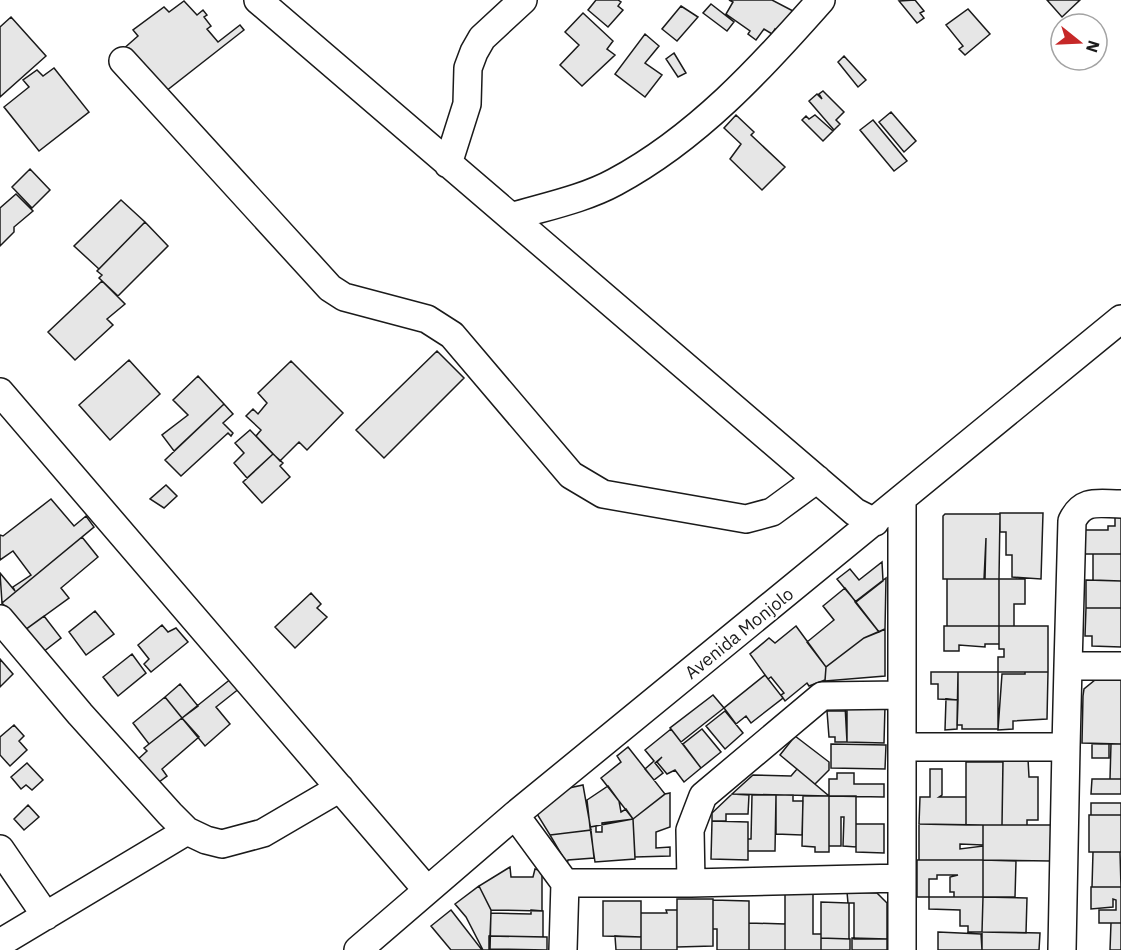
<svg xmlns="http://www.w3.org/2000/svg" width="1121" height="950" font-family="'IBM Plex Sans',sans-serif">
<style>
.building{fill:#e6e6e6;stroke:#1a1a1a;stroke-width:1.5}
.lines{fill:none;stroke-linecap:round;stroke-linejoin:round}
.minor-casing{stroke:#1a1a1a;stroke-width:30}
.minor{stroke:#fff;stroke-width:27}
.labels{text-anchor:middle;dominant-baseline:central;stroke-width:4.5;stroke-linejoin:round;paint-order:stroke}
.street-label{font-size:18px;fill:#1a1a1a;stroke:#fff}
</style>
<rect width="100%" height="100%" fill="#fff"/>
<path class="building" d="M596,0H618L621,2L618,6L623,10L608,27L588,10Z
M729,0H772L795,12L777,31L775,29L772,34L764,29L756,40L748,34L750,31L726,14L733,2Z
M915,0L924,11L920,13L924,18L917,23L899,1Z
M1047,0H1080L1062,17Z
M184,1L197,15L203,10L207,15L204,17L211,26L207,29L218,42L240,25L244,30L166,91L121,51L138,36L133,30L164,7L169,12Z
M711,4L734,22L727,31L703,13Z
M681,6L698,17L677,41L662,29Z
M968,9L990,34L965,55L959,49L963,46L946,25Z
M583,13L613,41L607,49L615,55L582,86L560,65L579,45L565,32Z
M11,17L46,56L0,97V27Z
M645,34L659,46L645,63L662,75L645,97L615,74Z
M674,53L686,73L678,77L666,59Z
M844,56L866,80L858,87L838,62Z
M54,68L89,112L39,151L4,107L29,87L23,80L37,70L43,76Z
M823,91L844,112L836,120L840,124L834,130L809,101L817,94L822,99L819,94Z
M891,112L916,141L904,152L879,122Z
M736,115L754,132L751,135L785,167L762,190L730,159L741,144L724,128Z
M815,115L833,131L823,141L802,120L806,116L809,119Z
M873,120L907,161L894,171L860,130Z
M30,169L50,190L32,208L12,187Z
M16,194L33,211L14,227V232L0,246V208Z
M121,200L145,222L99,269L74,246Z
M145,222L168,246L118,296L99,278L102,275L97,271Z
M102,281L125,304L107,319L113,325L75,360L48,332Z
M437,351L464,378L384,458L356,430Z
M129,360L160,394L110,440L79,405Z
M291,361L343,413L307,450L299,442L280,461L256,436L261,430L246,416L253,409L258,414L267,403L258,393Z
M198,376L224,404L174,451L162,435L188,415L173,400Z
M224,404L233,414L223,423L233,433L231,436L228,433L181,476L165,460Z
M250,430L273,454L247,478L234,463L244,453L235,443Z
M273,454L283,463L280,466L290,477L262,503L243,482Z
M166,485L177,496L164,508L150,499Z
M51,499L74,526L86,516L94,527L2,603L0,573L15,591L13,587L31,575L13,551L0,560V535L3,536Z
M1000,513H1043L1041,579L1012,577V555H1006V532H1000Z
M945,514H1000L999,579H985L986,538L984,579H943V516Z
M1115,516H1121V554H1084L1085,530H1108V526H1115Z
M82,537L98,557L61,588L69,598L25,630L2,603Z
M1093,554H1121V581L1093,580Z
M882,562L883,581L856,602L837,579L850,569L859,580Z
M886,578L885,629L879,632L855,602Z
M947,579H999V626H947Z
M999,579H1025V604H1014V626H999Z
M1086,580L1121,581V608H1086Z
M845,588L879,632L864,638L826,667L807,642L834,620L823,606Z
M311,593L321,604L317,608L327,617L295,648L275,627Z
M1086,608H1121V647L1092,646V636H1085Z
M95,611L114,634L86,655L69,632Z
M44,616L61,638L43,652L25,630Z
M162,625L168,632L176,628L188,642L151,672L144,664L149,659L138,645Z
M796,626L826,667L825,680L809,686L807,683L785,701L781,695L784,693L771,677L768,679L750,654L769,638L775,643Z
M944,626H999V644H985V647L959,645V651H944Z
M999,626H1048V672H998V657H1004V649H999Z
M885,629V676L825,681L826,667L864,638Z
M132,654L146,673L118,696L103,677Z
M0,659L13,674L0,687Z
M931,672H958V700L938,699V684H931Z
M958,672H998V729H962V725H957Z
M1025,672H1048L1047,719L1013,721V729L998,730L1002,674H1025Z
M765,675L783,698L751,723L746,716L736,724L724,708Z
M232,678L240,688L216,707L230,724L205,746L182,718Z
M1095,680H1121V744L1082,743L1083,696L1084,689Z
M180,684L198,706L182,718L165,697Z
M713,695L724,708L681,742L670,728Z
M165,697L182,718L149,744L133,723Z
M946,699L958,700L957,729L945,730Z
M845,705L885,706L884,743L847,742Z
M725,711L743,733L725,749L706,726Z
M827,711H847V742H835V737H829Z
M182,718L199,737L162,769L167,776L155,785L135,762L147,751L144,748Z
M14,725L24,736L19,741L27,750L10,766L0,755V737Z
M671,729L701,768L684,782L675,770L667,774L657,762L662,757L655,763L663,773L654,780L645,769L654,761L645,750Z
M702,729L721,752L701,768L683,744Z
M795,736L829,762V770L815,784L780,755Z
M831,744L886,745L885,769L831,768Z
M1092,744H1109V758H1092Z
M1111,744H1121V779H1110Z
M628,747L665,794L633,819L601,778L621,762L617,756Z
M1003,758L1028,759L1029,777H1038V820H1027V825H1002Z
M966,762H1003L1002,825H966Z
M27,763L43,780L32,790L26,785L21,789L11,777Z
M797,769L829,796L732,794L753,775L791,776Z
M930,769H942V795L939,797H966V825L919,824L920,797H930Z
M837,773H854V784H884V797L829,796V779H837Z
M1092,779H1121V794H1091Z
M583,785L591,830L550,835L537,814L569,788Z
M608,786L619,801L621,812L626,809L633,819L590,827L587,800Z
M670,793V827L656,832V848L670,847V856L635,857L633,819L665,794Z
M732,794L749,795L748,814H726V821H712V813Z
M752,795H776L775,851H748V839H751Z
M776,795H793V801H803L802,835L776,834Z
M803,796H829V852H815V847L802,846Z
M829,796H856V847L843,846L844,817H841V846H829Z
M1091,803H1121V815H1091Z
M28,805L39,817L24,830L14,819Z
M1089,815H1121V852H1089Z
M633,819L635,859L595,862L590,827L596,826V832H602V823Z
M712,821L748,822V860L711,859Z
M856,824H884V853L856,852Z
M919,824L983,825V845L960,844V849L983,846V860H919Z
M983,825H1051L1050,861L983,860Z
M591,830L594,858L568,860L567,864L550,835Z
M1093,852H1120L1121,887H1092Z
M917,860H983V897H954V892H950V877L958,875H937V879H929V897H917Z
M983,860L1016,861L1015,897H983Z
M510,867L511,877H533L535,869L542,871V911L491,910L479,886Z
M479,886L491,910L490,950H483L466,917L455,904Z
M1091,887H1121V923H1099V910H1116V900L1113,899V907L1091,909Z
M785,892L813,893V934H821V950H785Z
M847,892L877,893L887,903V939H854V903H849V939L821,938V902L848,903Z
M929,897H983L982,932H968V926H960V910L929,909Z
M983,897L1027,898L1026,933L982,932Z
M677,899H713V946L677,947Z
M713,900L749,901V950H717V929H713Z
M603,901H641V937L603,936Z
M451,910L482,950H451L431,926Z
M531,910L543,911V937L490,936L491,913L531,914Z
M666,910H677V950H641V913H667Z
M749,923L785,924V950H749Z
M1111,923H1121V950H1110Z
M938,932L981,934L982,950H938Z
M982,932L1040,933L1039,950H982Z
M489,936L547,937V950L489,949Z
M615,936L641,937V950H616Z
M821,938L850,939V950H821Z
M852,938L887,939V950H852Z"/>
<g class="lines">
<defs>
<path id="minor" d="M258,0L855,512L875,522
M123,61L330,288L344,297L427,319L452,335L571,475L603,494L746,519L772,512L817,479
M448,164L467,104L468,68L474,52L482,38L523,0
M511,217C544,207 584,199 615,182C697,138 761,68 821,0
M0,392L427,890
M0,619L80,714L170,814L187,831L206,840L222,844L263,833L340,788
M1068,666L1072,521C1083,498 1099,504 1121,504
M903,747H1066L1068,666H1121
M515,815L565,883
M0,849L46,916
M691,883L690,830L703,796L822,696L902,695
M0,943L187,831
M358,950L515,815L1121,319
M563,950L565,883H691L902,878
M902,950V499
M1062,950L1066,747"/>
</defs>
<use href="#minor" class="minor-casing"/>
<use href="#minor" class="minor"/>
</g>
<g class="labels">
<g class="street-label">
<text transform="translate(739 633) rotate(-39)">Avenida Monjolo</text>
</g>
</g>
<g transform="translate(1079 42) rotate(108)"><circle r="28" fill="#ffffff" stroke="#a3a3a3" stroke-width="1.5"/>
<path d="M0-4.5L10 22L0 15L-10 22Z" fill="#c62828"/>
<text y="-9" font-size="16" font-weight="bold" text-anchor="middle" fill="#1a1a1a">N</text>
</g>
</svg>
